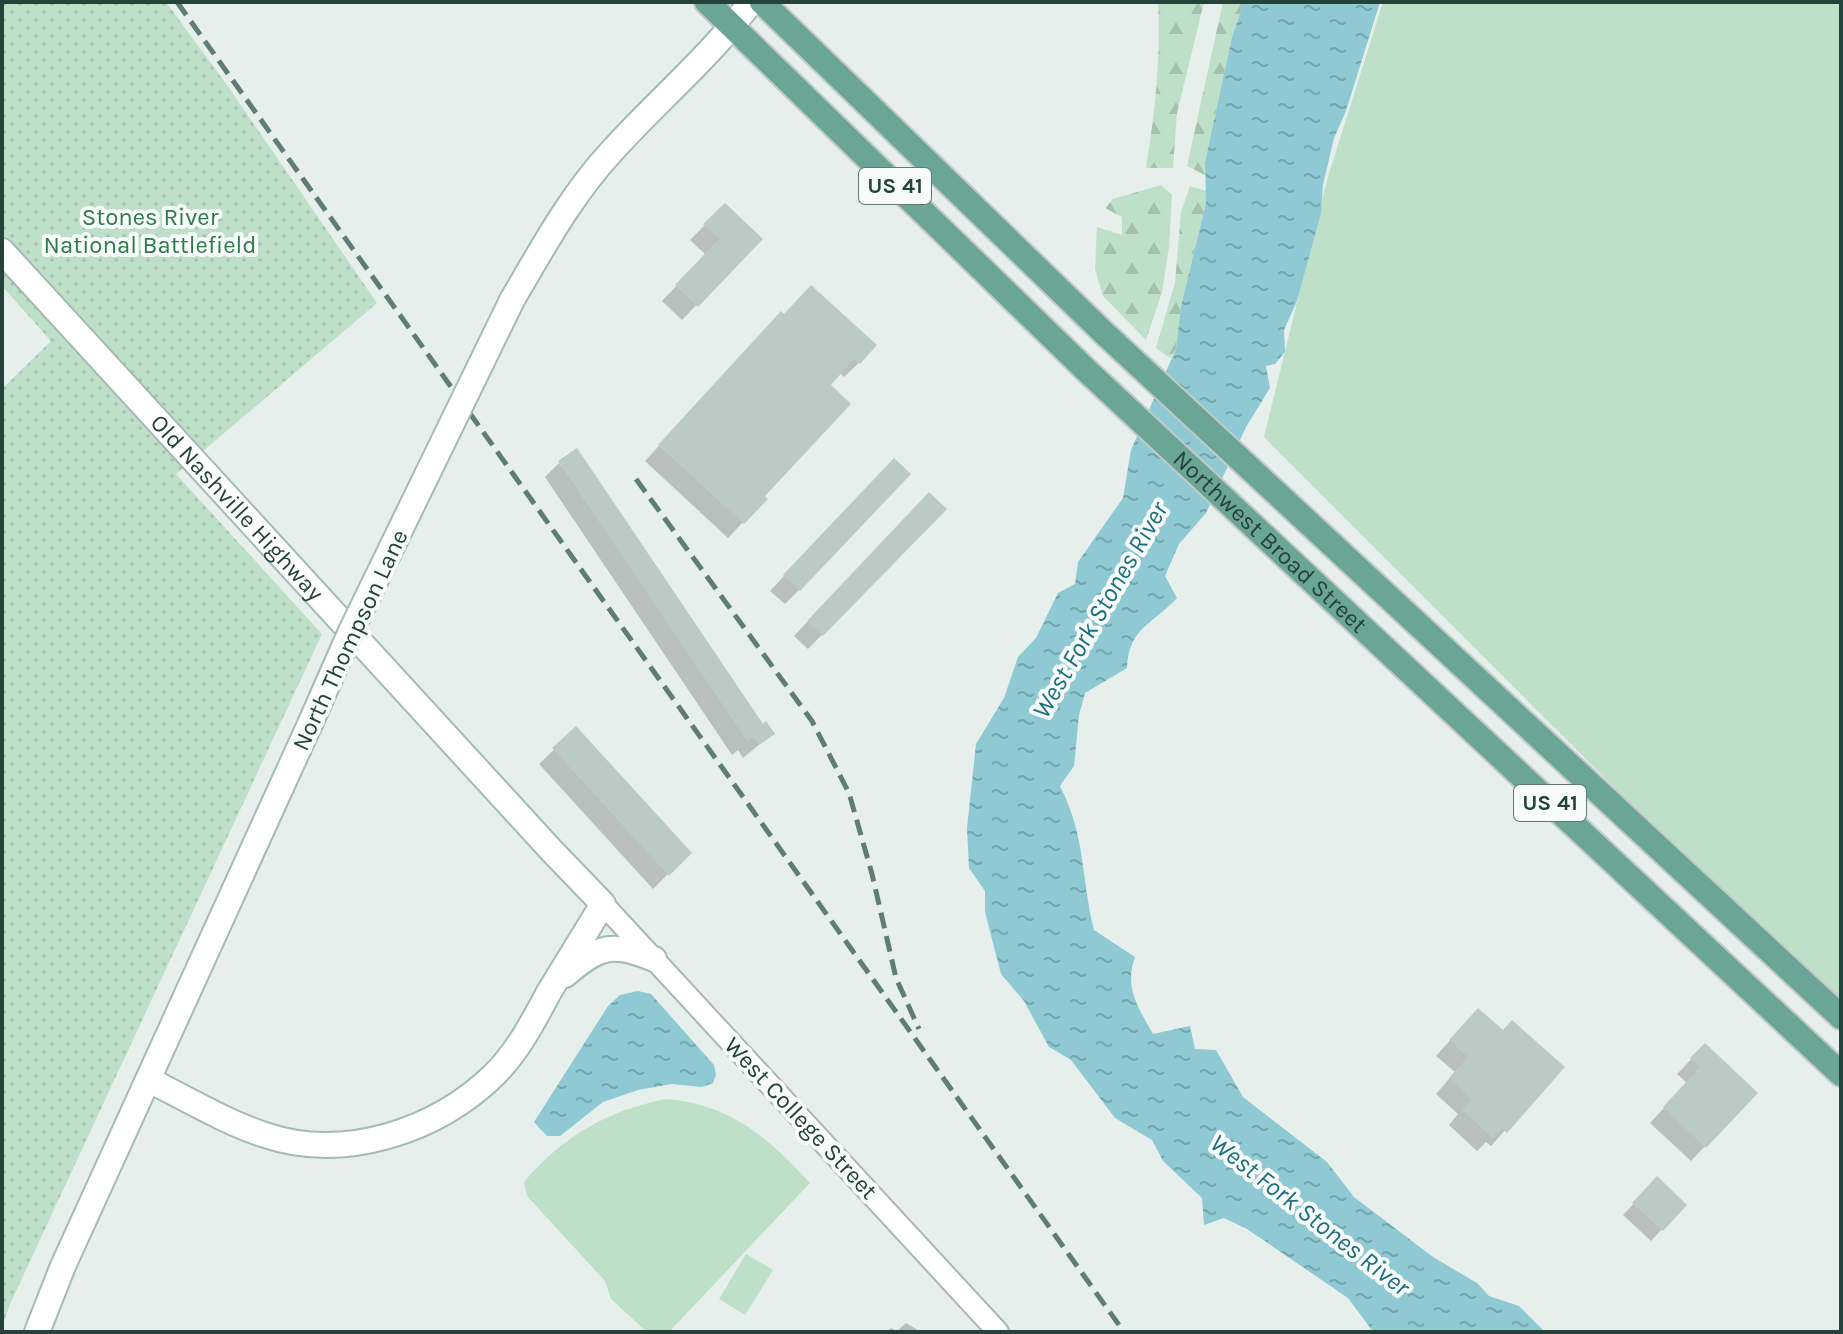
<svg xmlns="http://www.w3.org/2000/svg" width="1843" height="1334" font-family="Karla,sans-serif">
<style>
.grass{fill:#bfe0c8}
.forest{fill:url(#forest-firs)}
.park{fill:url(#park-dots)}
.water{fill:url(#water-ripples)}
.shadow{fill:#0003}
.building{fill:#bbcac4}
.lines{fill:none;stroke-linecap:round;stroke-linejoin:round}
.tertiary-casing{stroke:#a8b8b2;stroke-width:24}
.secondary-casing{stroke:#a4bbb3;stroke-width:28}
.primary-casing{stroke:#c2cac8;stroke-width:28}
.tertiary{stroke:#fff;stroke-width:20}
.secondary{stroke:#fff;stroke-width:24}
.primary{stroke:#6aa596;stroke-width:24}
.rail{stroke:#5f7d75;stroke-width:5;stroke-dasharray:16 8;stroke-linecap:butt}
.secondary-bridge-casing{stroke:#a4bbb3;stroke-width:28;stroke-linecap:butt}
.secondary-bridge{stroke:#fff;stroke-width:24}
.labels{text-anchor:middle;dominant-baseline:central;stroke-width:8;stroke-linejoin:round;paint-order:stroke}
.shield{fill:#f7fbf9;stroke:#637a73;stroke-width:2}
.shield-label{font-size:22px;font-weight:bold;fill:#24423a}
.park-label{font-size:24px;fill:#2d7a4b;stroke:#f7fbf9}
.street-label{font-size:24px;fill:#24423a;stroke:#f7fbf9}
.water-label{font-size:26px;font-style:italic;fill:#1c6f80;stroke:#f7fbf9}
</style>
<defs>
<pattern id="forest-firs" width="22" height="20" patternUnits="userSpaceOnUse" patternTransform="scale(2)"><rect width="22" height="20" fill="#bfe0c8"/><path d="M5 1l3.5 6h-7zM16 11l3.5 6h-7z" fill="#a4c1ad"/></pattern>
<pattern id="park-dots" width="8" height="8" patternUnits="userSpaceOnUse" patternTransform="scale(2)"><rect width="8" height="8" fill="#bfe0c8"/><path d="M2 2h.1M6 6h.1" fill="none" stroke="#a4c1ad" stroke-width="1.8" stroke-linecap="round"/></pattern>
<pattern id="water-ripples" width="26" height="14" patternUnits="userSpaceOnUse" patternTransform="scale(2)"><rect width="26" height="14" fill="#8ec9d4"/><path d="M2 4q2-2 4 0t4 0M15 11q2-2 4 0t4 0" fill="none" stroke="#74a5ad"/></pattern>
</defs>
<rect width="100%" height="100%" fill="#e6efeb"/>
<path class="grass" d="M1383,2H1841V1014L1264,437L1327,180Z
M666,1099C730,1104 769,1138 810,1183L669,1332H647L611,1299L605,1281L527,1196L524,1182C562,1137 608,1110 666,1099Z
M746,1254L773,1270L745,1315L719,1299Z"/>
<path class="forest" d="M1158,2H1204L1177,113L1173,168H1146C1155,113 1161,57 1158,2Z
M1223,2H1244L1232,37L1205,162V175L1187,166Z
M1161,185L1172,195L1169,247L1162,292L1146,340L1103,296L1095,269L1097,227L1122,235V217L1105,208L1113,199Z
M1190,186L1206,191V203L1181,306L1176,349L1170,358L1156,348L1175,283L1181,212Z"/>
<path class="park" d="M2,2H166L227,85L377,303L176,474L322,634L10,1304L2,1327V389L51,341L2,286Z"/>
<path class="water" d="M1244,2H1380L1346,111L1334,138L1323,185L1321,213L1297,301L1284,330L1285,352L1275,364L1266,366L1270,388L1246,427L1206,513L1179,544L1165,576L1177,598C1152,625 1129,627 1127,668L1085,693L1079,715L1074,766L1060,786C1086,837 1081,878 1094,930L1135,957C1124,988 1138,1007 1153,1034L1190,1026L1195,1049L1216,1050L1243,1097L1327,1162L1354,1197L1433,1257L1477,1283L1489,1296L1519,1306L1545,1332H1376L1371,1329L1348,1298L1247,1229L1224,1218L1204,1225L1202,1198L1163,1161L1152,1140L1115,1118L1071,1060L1049,1047L1024,1001L1001,974L985,912V891L969,868L967,828L976,744L1004,698L1018,657L1036,638L1058,593L1075,584L1078,562L1123,498L1131,450L1176,349L1181,306L1206,203L1205,162L1232,37Z
M638,991L651,994L714,1065L716,1075L713,1083L702,1087L672,1084L638,1090L603,1102L560,1136H547L534,1122L608,1006L620,995Z"/>
<path class="shadow" d="M725,205L760,239L682,320L662,301L706,255L690,240Z
M811,288L859,363L844,377L839,372L828,385L763,496L765,499L728,538L645,461L767,328L784,316Z
M559,463L762,726L772,734L743,758L738,750L732,755L545,477Z
M879,475L799,590L785,604L770,591Z
M914,509H944L808,649L794,636Z
M576,729L689,853L653,889L539,764Z
M1463,1026L1502,1033L1562,1067L1491,1146L1486,1142L1477,1151L1449,1125L1458,1114L1436,1094L1455,1072L1436,1056Z
M1705,1045V1146L1691,1161L1650,1123L1687,1083L1677,1074Z
M1657,1179L1684,1205L1651,1241L1623,1215Z
M906,1323L921,1332H887L891,1328L897,1331Z"/>
<path class="building" d="M725,203L763,239L698,307L675,285L719,239L703,224Z
M811,285L877,345L860,364L854,359L831,385L851,404L765,496L768,499L744,524L658,445L781,311L784,314Z
M577,448L763,724L766,721L775,734L759,745L754,737L747,741L558,461Z
M894,458L911,474L800,591L783,575Z
M929,492L947,509L823,636L807,621Z
M576,726L692,853L669,876L552,748Z
M1478,1008L1503,1030L1512,1020L1565,1067L1507,1133L1502,1128L1493,1138L1462,1110L1471,1099L1449,1078L1468,1057L1449,1040Z
M1705,1043L1758,1093L1706,1148L1663,1107L1700,1067L1690,1058Z
M1657,1176L1687,1205L1663,1231L1632,1203Z"/>
<g class="lines">
<defs>
<path id="tertiary" d="M603,904L998,1332"/>
<g id="secondary">
<path id="s1" d="M2,251L551,850L603,904C585,933 567,963 549,992C534,1020 518,1051 495,1074C437,1131 344,1162 265,1135C225,1122 187,1099 149,1080"/>
<path d="M512,300C542,249 571,195 612,151C657,101 710,57 751,2"/>
<path d="M565,975C600,945 612,942 654,959"/>
<path d="M37,1332L63,1266L310,724"/>
</g>
<g id="primary">
<path id="s2" d="M707,2L1085,369L1841,1074"/>
<path d="M762,2L1104,333L1841,1017"/>
</g>
</defs>
<use href="#tertiary" class="tertiary-casing"/>
<use href="#secondary" class="secondary-casing"/>
<use href="#primary" class="primary-casing"/>
<use href="#tertiary" class="tertiary"/>
<use href="#secondary" class="secondary"/>
<use href="#primary" class="primary"/>
<path class="rail" d="M177,2L1124,1332
M636,479L812,721L849,793L872,874L896,978L919,1029"/>
<defs>
<path id="secondary-bridge" d="M310,724L351,631L512,300"/>
</defs>
<use href="#secondary-bridge" class="secondary-bridge-casing"/>
<use href="#secondary-bridge" class="secondary-bridge"/>
</g>
<g class="labels">
<g class="shield">
<rect x="859" y="168" width="72" height="36" rx="6"/>
<rect x="1514" y="785" width="72" height="36" rx="6"/>
</g>
<g class="shield-label">
<text x="895" y="186">US 41</text>
<text x="1550" y="803">US 41</text>
</g>
<g class="park-label">
<text x="150" y="217">Stones River<tspan x="150" dy="28">National Battlefield</tspan></text>
</g>
<g class="street-label">
<text stroke="none"><textPath href="#s1" startOffset="348">Old Nashville Highway</textPath></text>
<text stroke="none"><textPath href="#s2" startOffset="780">Northwest Broad Street</textPath></text>
<text transform="translate(350 640) rotate(-65)">North Thompson Lane</text>
<text transform="translate(801 1118) rotate(47)">West College Street</text>
</g>
<g class="water-label">
<text transform="translate(1100 610) rotate(-60)">West Fork Stones River</text>
<text transform="translate(1310 1215) rotate(38)">West Fork Stones River</text>
</g>
</g>
<rect width="1843" height="1334" fill="none" stroke="#24423a" stroke-width="8"/>
</svg>
